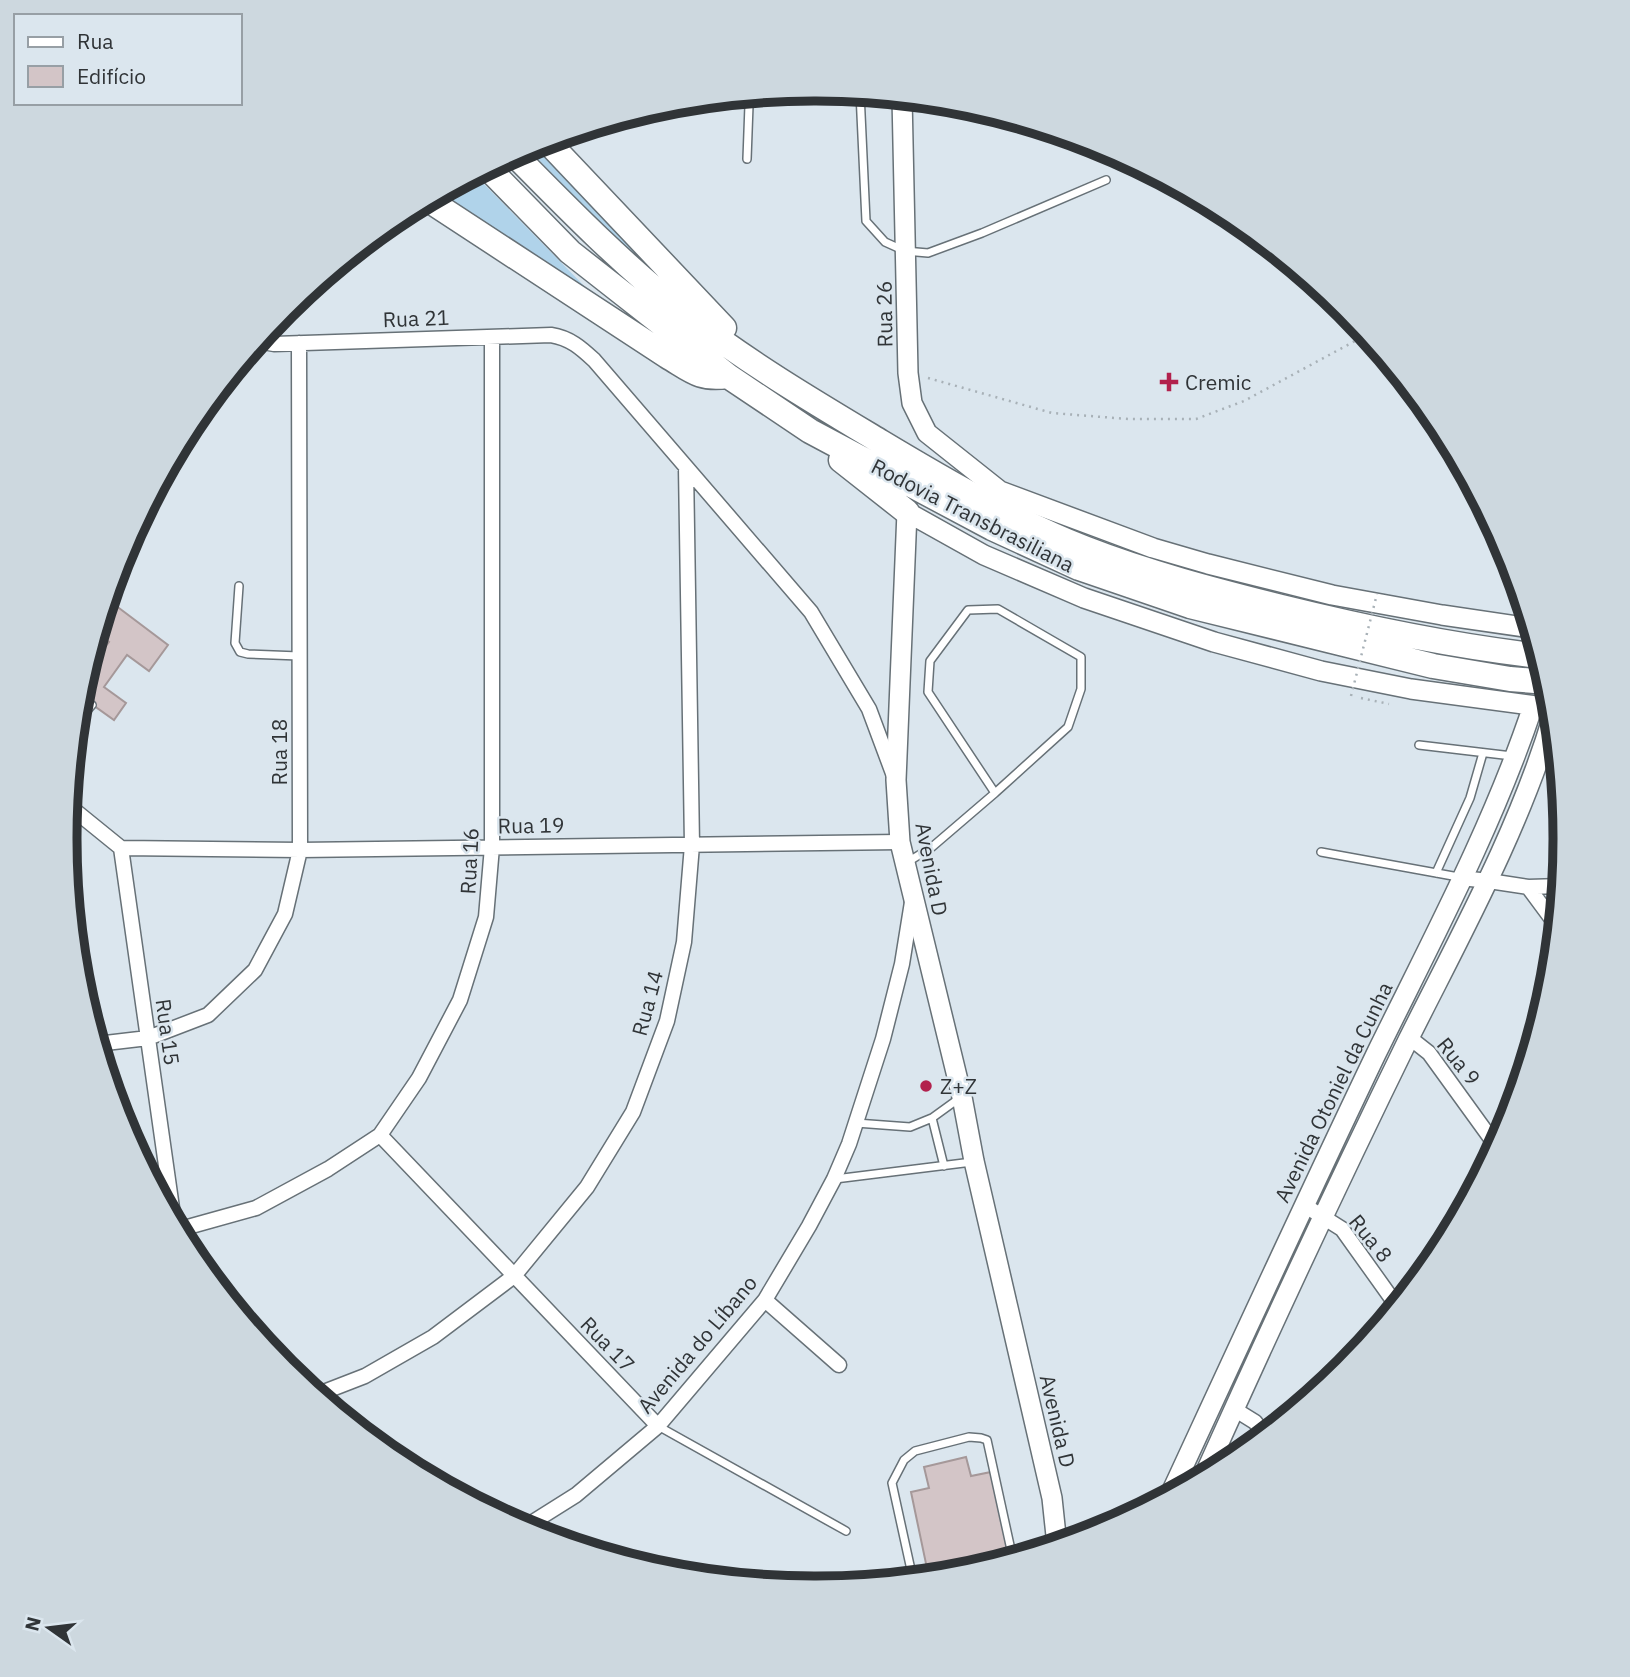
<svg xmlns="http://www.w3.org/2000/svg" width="1630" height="1677" font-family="'IBM Plex Sans',sans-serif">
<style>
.green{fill:#b0d3ea}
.building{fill:#d3c5c7;stroke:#a59899;stroke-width:2}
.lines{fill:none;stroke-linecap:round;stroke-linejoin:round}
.lane-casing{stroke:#677177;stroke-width:10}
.street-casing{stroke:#677177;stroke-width:17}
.secondary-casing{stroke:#677177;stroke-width:22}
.highway-casing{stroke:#677177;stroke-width:27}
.path{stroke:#a8b1b7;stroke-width:2.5;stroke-dasharray:2 5;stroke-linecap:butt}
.lane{stroke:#fff;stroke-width:7}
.street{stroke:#fff;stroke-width:14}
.secondary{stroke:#fff;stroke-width:19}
.highway{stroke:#fff;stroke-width:24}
.path-bridge{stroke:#a8b1b7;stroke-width:2.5;stroke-dasharray:2 5;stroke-linecap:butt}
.poi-dot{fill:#b2214d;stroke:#dbe6ee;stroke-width:2.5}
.labels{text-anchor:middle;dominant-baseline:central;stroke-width:5;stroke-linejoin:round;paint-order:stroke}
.street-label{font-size:21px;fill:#303437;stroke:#dbe6ee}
.poi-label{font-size:21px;fill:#303437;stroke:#dbe6ee;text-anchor:start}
.rim{fill:none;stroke:#303437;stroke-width:9}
</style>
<rect width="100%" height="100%" fill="#dbe6ee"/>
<path class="green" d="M541,141L637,248L633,256L526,147Z
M474,174L599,301L433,196Z"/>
<path class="building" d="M111,602L168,645L149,671L127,655L104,687L126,703L114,720L79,695L85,672L109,642L97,633L104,611Z
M966,1457L971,1476L991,1472L1010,1560L961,1574L929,1578L911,1492L929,1488L924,1467Z"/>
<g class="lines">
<defs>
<path id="lane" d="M860,93L866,221L885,242L905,251L928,253L982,233L1106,180
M747,159L749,105L747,95
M239,586L235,643L240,652L248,654L299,656
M93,648L98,655
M76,723L92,705
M1419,745L1512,756
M1321,852L1453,876L1461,878
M906,863L932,847L995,793L1068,727L1081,689V657L998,609L968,610L930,661L928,692L995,793
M1436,873L1470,798L1483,753
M932,1118L944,1166
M856,1123L910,1127L932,1118L961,1097
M835,1179L972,1162
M658,1426L846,1531
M913,1579L892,1483L904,1460L915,1451L969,1437L981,1438L987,1440L1013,1559"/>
<path id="street" d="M257,341L274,344L551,335C570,338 581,348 594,360L811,612L869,709L894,776
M68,805L121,848
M121,848L300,850L900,842
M121,848L174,1222
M1461,878L1489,881L1528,887L1557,926
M1528,887L1561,886
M1410,1038L1429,1053L1497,1147
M97,1044L148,1038L208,1015L255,970L285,914L300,850L299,343
M380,1135L658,1426
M1304,1205L1342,1229L1397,1306
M177,1230L256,1208L328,1169L380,1135L419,1078L460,1000L486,917L492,847V337
M765,1300L839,1365
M316,1395L365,1376L433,1337L514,1276L587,1187L633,1112L667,1021L684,942L692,845L686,467
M1234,1409L1255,1422L1265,1435
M522,1529L576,1495L658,1426L765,1300L809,1226L834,1179L849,1144L883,1039L902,964L912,902"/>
<path id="secondary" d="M902,97L908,373L912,403L927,433L1000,491L1153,548L1208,564L1332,595L1442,615L1531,628
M1203,1478C1269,1331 1337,1185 1408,1040C1461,934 1519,830 1553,716
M1170,1495C1238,1348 1306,1200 1376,1054C1432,940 1493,826 1533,706
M1057,1545L1052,1498L974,1161L962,1097L900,842L896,780L907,512L984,555L1084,598L1214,642L1321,671L1411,689L1552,708"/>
<path id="highway" d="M546,140L724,328
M513,153C569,210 626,268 689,317C750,364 816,403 881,442C946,481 1013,520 1084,548C1148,573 1214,590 1281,607C1366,628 1452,646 1540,656
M487,167L570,252L728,376L810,431L992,528L1079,568L1190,606L1433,666L1510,679L1548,682
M427,199L667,356C691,370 699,380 727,376
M841,460L907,512"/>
</defs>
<use href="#lane" class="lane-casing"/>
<use href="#street" class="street-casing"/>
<use href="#secondary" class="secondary-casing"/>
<use href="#highway" class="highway-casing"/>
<path class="path" d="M928,378L1052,413L1128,419H1196L1244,401L1355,341
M1361,698L1389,704"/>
<use href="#lane" class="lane"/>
<use href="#street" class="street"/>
<use href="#secondary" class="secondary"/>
<use href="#highway" class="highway"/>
<path class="path-bridge" d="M1351,696L1377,594"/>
</g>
<g class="poi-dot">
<path d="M1165.5 371.5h7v7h7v7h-7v7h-7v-7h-7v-7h7z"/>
<circle cx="926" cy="1086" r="7"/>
</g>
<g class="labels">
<g class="street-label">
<text transform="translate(884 314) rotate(-91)">Rua 26</text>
<text transform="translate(416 318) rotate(-2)">Rua 21</text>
<text transform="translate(973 515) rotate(27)">Rodovia Transbrasiliana</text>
<text transform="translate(279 752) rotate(-90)">Rua 18</text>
<text transform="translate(531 825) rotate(-1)">Rua 19</text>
<text transform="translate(469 861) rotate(-87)">Rua 16</text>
<text transform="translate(932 869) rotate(79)">Avenida D</text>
<text transform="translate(647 1003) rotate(-75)">Rua 14</text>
<text transform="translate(168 1032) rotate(82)">Rua 15</text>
<text transform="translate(1459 1061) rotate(51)">Rua 9</text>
<text transform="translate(1333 1092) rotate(-64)">Avenida Otoniel da Cunha</text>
<text transform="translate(1371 1238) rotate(51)">Rua 8</text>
<text transform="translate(608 1344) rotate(46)">Rua 17</text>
<text transform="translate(697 1344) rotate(-50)">Avenida do Líbano</text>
<text transform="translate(1058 1421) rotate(77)">Avenida D</text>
</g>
<g class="poi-label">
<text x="1185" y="382">Cremic</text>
<text x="940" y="1086">Z+Z</text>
</g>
</g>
<path d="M0 0H1630V1677H0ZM814 101H816A737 737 0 0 1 1553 838V839A737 737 0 0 1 816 1576H814A737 737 0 0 1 77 839V838A737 737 0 0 1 814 101Z" fill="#cdd8df" fill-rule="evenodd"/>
<path class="rim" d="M814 101H816A737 737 0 0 1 1553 838V839A737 737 0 0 1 816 1576H814A737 737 0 0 1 77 839V838A737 737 0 0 1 814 101Z"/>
<rect x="14" y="14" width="228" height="91" fill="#dbe6ee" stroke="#979fa5" stroke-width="2"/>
<rect x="28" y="37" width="35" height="10" fill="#ffffff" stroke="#979fa5" stroke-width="2"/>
<text x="77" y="49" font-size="21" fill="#303437">Rua</text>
<rect x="28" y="66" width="35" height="21" fill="#d3c5c7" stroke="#979fa5" stroke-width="2"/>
<text x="77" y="84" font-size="21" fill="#303437">Edifício</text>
<g transform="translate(49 1628) rotate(284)" stroke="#dbe6ee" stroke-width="5" paint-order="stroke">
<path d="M0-5L12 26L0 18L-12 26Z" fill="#303437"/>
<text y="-10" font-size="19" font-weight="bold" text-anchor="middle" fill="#303437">N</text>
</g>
</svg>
